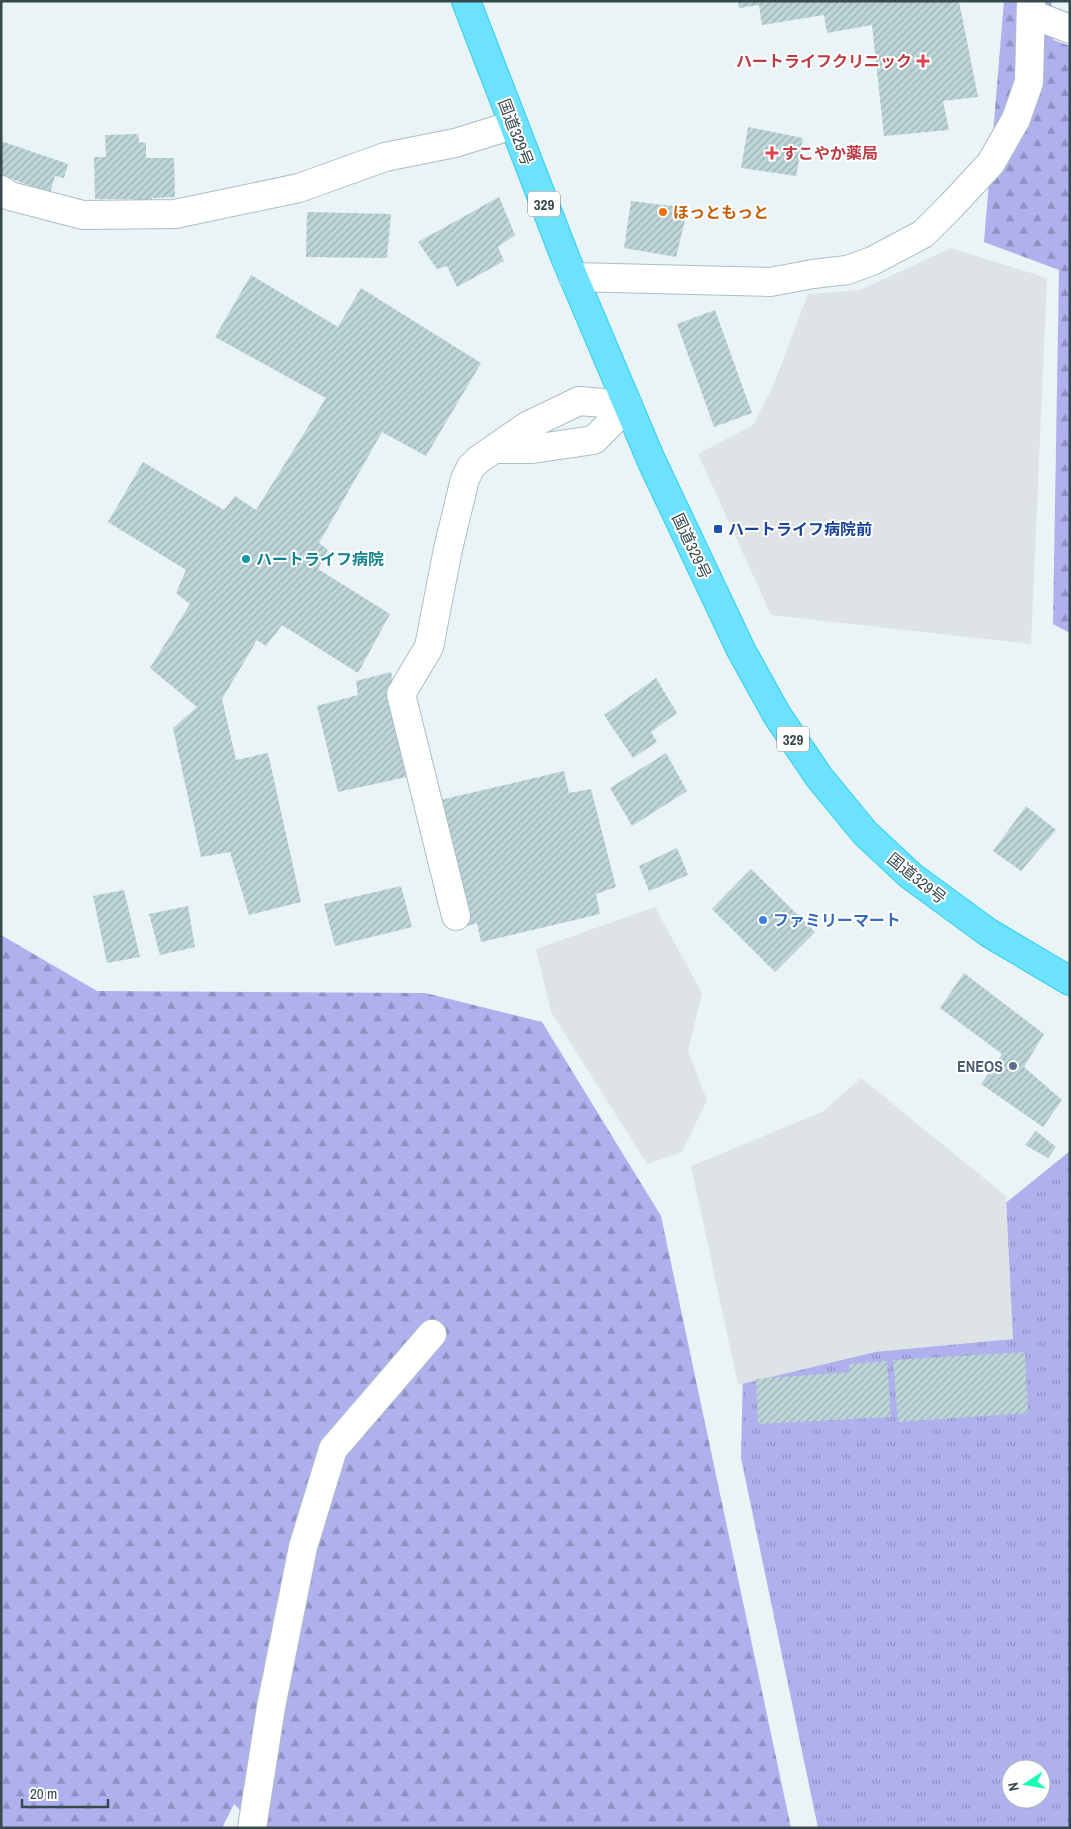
<svg xmlns="http://www.w3.org/2000/svg" width="1071" height="1829" font-family="'Archivo Narrow','Noto Sans JP',sans-serif">
<style>
.grass{fill:url(#grass-tufts);fill-rule:evenodd}
.forest{fill:url(#forest-firs)}
.parking{fill:#dee4e5}
.building{fill:url(#building-hatch)}
.lines{fill:none;stroke-linecap:round;stroke-linejoin:round}
.minor-casing{stroke:#abbfc3;stroke-width:30}
.highway-casing{stroke:#2ccfee;stroke-width:30}
.minor{stroke:#fff;stroke-width:28}
.highway{stroke:#6ce2ff;stroke-width:28}
.health-dot{fill:#e0444e;stroke:#fff;stroke-width:2}
.food-dot{fill:#e8710a;stroke:#fff;stroke-width:2}
.transit-dot{fill:#1a4fb4;stroke:#fff;stroke-width:2}
.culture-dot{fill:#0f9aa8;stroke:#fff;stroke-width:2}
.shop-dot{fill:#3f7fe0;stroke:#fff;stroke-width:2}
.service-dot{fill:#5c6f8a;stroke:#fff;stroke-width:2}
.labels{text-anchor:middle;dominant-baseline:central;stroke-width:4;stroke-linejoin:round;paint-order:stroke}
.shield{fill:#fff;stroke:#738081;stroke-width:1}
.shield-label{font-size:15px;font-weight:bold;fill:#37494b}
.health-label{font-size:16px;font-weight:bold;fill:#be3a42;stroke:#fff;text-anchor:end}
.street-label{font-size:16px;fill:#37494b;stroke:#fff}
.food-label{font-size:16px;font-weight:bold;fill:#c56008;stroke:#fff;text-anchor:start}
.transit-label{font-size:16px;font-weight:bold;fill:#164399;stroke:#fff;text-anchor:start}
.culture-label{font-size:16px;font-weight:bold;fill:#0d838f;stroke:#fff;text-anchor:start}
.shop-label{font-size:16px;font-weight:bold;fill:#366cbe;stroke:#fff;text-anchor:start}
.service-label{font-size:16px;font-weight:bold;fill:#4e5e75;stroke:#fff;text-anchor:end}
</style>
<defs>
<pattern id="grass-tufts" width="24" height="20" patternUnits="userSpaceOnUse" patternTransform="scale(1.25)"><rect width="24" height="20" fill="#afb0ee"/><path d="M3 7l-1-3M5 7V3M7 7l1-3M15 17l-1-3M17 17v-4M19 17l1-3" fill="none" stroke="#8f91c3"/></pattern>
<pattern id="forest-firs" width="22" height="20" patternUnits="userSpaceOnUse" patternTransform="scale(1.25)"><rect width="22" height="20" fill="#afb0ee"/><path d="M5 1l3.5 6h-7zM16 11l3.5 6h-7z" fill="#8f91c3"/></pattern>
<pattern id="building-hatch" width="6" height="6" patternUnits="userSpaceOnUse" patternTransform="scale(1.25)"><rect width="6" height="6" fill="#bed6d9"/><path d="M-1 1l2-2M0 6l6-6M5 7l2-2" fill="none" stroke="#9bb0b2"/></pattern>
</defs>
<rect width="100%" height="100%" fill="#eaf3f6"/>
<path class="grass" d="M1070,1151V1828H818L741,1458L743,1370L1002,1206ZM1011,1769H1041V1799H1011Z"/>
<path class="forest" d="M1004,1H1051L1053,40L1070,46V633L1053,624L1059,270L984,242Z
M1,935L97,991L425,993L542,1022L661,1216L791,1828H258L234,1804L222,1828H1Z"/>
<path class="parking" d="M951,248L1047,278L1031,644L771,615L698,454L753,425L773,386L808,294L860,290Z
M655,907L702,993L688,1051L707,1100L682,1152L647,1164L551,1012L536,949Z
M861,1078L1006,1196L1013,1339L875,1352L738,1385L691,1166L822,1112Z"/>
<path class="building" d="M738,1H959L978,97L943,101L949,130L884,136L872,25L827,33L824,15L762,25L759,5L739,8Z
M748,127L803,138L796,176L741,168Z
M138,134L139,142L146,143V158H174L175,197L152,198V204H134V199H95L94,157H106L105,135Z
M1,141L68,164L64,178L55,176L50,193L1,175Z
M499,197L515,235L498,247L504,261L457,287L447,266L437,269L418,242Z
M631,201L688,208L676,257L624,248Z
M307,212L391,214L387,258L306,257Z
M251,275L338,327L361,288L481,363L426,456L382,432L319,543L328,550L318,569L390,614L358,673L282,625L266,646L257,640L222,699L236,760L268,753L301,902L249,915L230,852L201,857L173,728L197,707L150,668L190,604L176,593L186,570L108,522L143,462L224,510L235,496L256,510L326,398L215,337Z
M715,310L752,413L714,427L677,324Z
M391,672L411,776L338,792L317,706L358,695L356,681Z
M656,678L677,713L651,732L657,742L633,758L604,715Z
M666,753L687,791L632,826L610,788Z
M564,771L569,793L591,789L616,887L596,894L600,914L481,942L477,923L464,927L436,801Z
M1026,806L1056,830L1021,871L993,851Z
M677,848L688,875L649,891L639,866Z
M751,869L815,932L775,972L712,909Z
M401,886L412,927L335,946L324,904Z
M124,890L140,957L107,963L93,896Z
M188,906L195,947L160,955L149,914Z
M964,973L1044,1034L1024,1067L1062,1100L1043,1127L981,1084L1002,1054L940,1008Z
M1036,1131L1056,1147L1048,1158L1025,1145Z
M1025,1352L1028,1413L898,1422L893,1360Z
M887,1361L891,1417L758,1424L756,1379L849,1372L850,1364Z"/>
<g class="lines">
<defs>
<path id="minor" d="M1031,14L1070,29
M1,190L10,196L83,215L175,214L299,188L385,157L455,143L513,125
M573,277L770,282L813,274L847,270L872,261L923,234L952,205L991,163L1016,119L1029,82L1031,1
M494,449H532L594,440L628,405
M456,916L401,694L429,647L448,549L465,479L471,467L478,460L527,426L579,401L628,405
M252,1828L271,1707L303,1547L333,1449L432,1334"/>
<path id="highway" d="M466,1L565,257L652,462L741,650L777,715L819,777L865,833L911,876L989,933L1070,981"/>
</defs>
<use href="#minor" class="minor-casing"/>
<use href="#highway" class="highway-casing"/>
<use href="#minor" class="minor"/>
<use href="#highway" class="highway"/>
</g>
<g class="health-dot">
<path d="M920.5 53.5h5v5h5v5h-5v5h-5v-5h-5v-5h5z"/>
<path d="M769.5 145.5h5v5h5v5h-5v5h-5v-5h-5v-5h5z"/>
</g>
<circle class="food-dot" cx="663" cy="212" r="5"/>
<rect class="transit-dot" x="713" y="524" width="10" height="10" rx="2.5"/>
<circle class="culture-dot" cx="246" cy="559" r="5"/>
<circle class="shop-dot" cx="763" cy="920" r="5"/>
<circle class="service-dot" cx="1013" cy="1066" r="5"/>
<g class="labels">
<g class="shield">
<rect x="528" y="191.5" width="32" height="25" rx="4"/>
<rect x="777" y="726.5" width="32" height="25" rx="4"/>
</g>
<g class="shield-label">
<text x="544" y="204">329</text>
<text x="793" y="739">329</text>
</g>
<g class="health-label">
<text x="912" y="61">ハートライフクリニック</text>
<text x="782" y="153" text-anchor="start">すこやか薬局</text>
</g>
<g class="street-label">
<text transform="translate(516 132) rotate(69)">国道329号</text>
<text transform="translate(692 546) rotate(65)">国道329号</text>
<text transform="translate(917 878) rotate(39)">国道329号</text>
</g>
<g class="food-label">
<text x="673" y="212">ほっともっと</text>
</g>
<g class="transit-label">
<text x="728" y="529">ハートライフ病院前</text>
</g>
<g class="culture-label">
<text x="256" y="559">ハートライフ病院</text>
</g>
<g class="shop-label">
<text x="773" y="920">ファミリーマート</text>
</g>
<g class="service-label">
<text x="1003" y="1066">ENEOS</text>
</g>
</g>
<rect width="1071" height="1829" fill="none" stroke="#37494b" stroke-width="5"/>
<g transform="translate(1026 1784) rotate(258)"><circle r="24" fill="#ffffff" stroke="#afb6b7"/>
<path d="M0-4L9 19L0 12L-9 19Z" fill="#18ffb5"/>
<text y="-8" font-size="14" font-weight="bold" text-anchor="middle" fill="#37494b">N</text>
</g>
<path d="M22 1799v8h86v-8" fill="none" stroke="#37494b" stroke-width="2.5"/>
<text x="30" y="1799" font-size="15" fill="#37494b" stroke="#ffffff" stroke-width="4" paint-order="stroke">20 m</text>
</svg>
